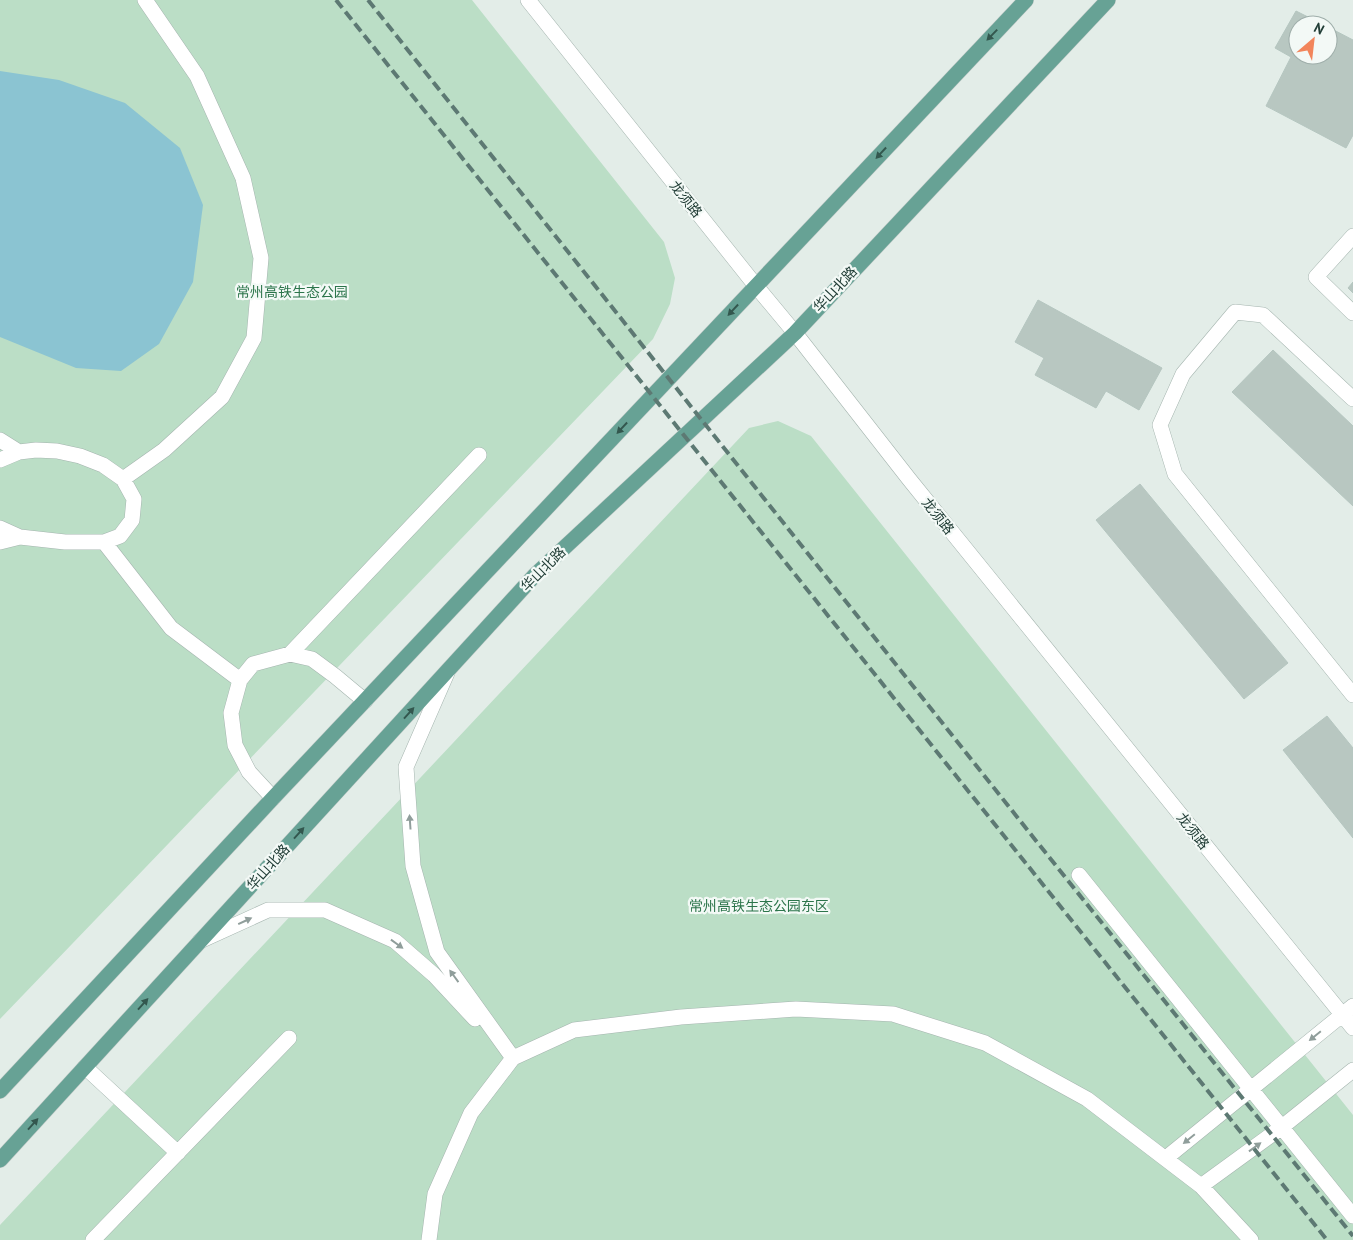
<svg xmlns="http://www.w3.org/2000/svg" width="1353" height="1240" font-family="'PT Sans','Noto Sans SC',sans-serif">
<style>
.green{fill:#bbdec6}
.water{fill:#8bc4d2}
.building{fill:#b8c7c1;stroke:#b5c6c0}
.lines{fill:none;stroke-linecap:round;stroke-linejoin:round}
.minor-casing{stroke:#a5b5af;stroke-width:16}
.major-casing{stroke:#c1c9c7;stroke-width:16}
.minor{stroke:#fff;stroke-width:15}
.major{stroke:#67a295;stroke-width:15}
.rail{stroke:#5d7973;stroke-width:4;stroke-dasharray:10 5;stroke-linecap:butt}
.oneway{fill:#33574e}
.oneway2{fill:#909e9b}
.labels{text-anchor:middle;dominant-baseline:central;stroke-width:4.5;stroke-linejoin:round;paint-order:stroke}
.street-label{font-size:14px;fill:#223e37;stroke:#f3f9f6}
.park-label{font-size:14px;fill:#2c754b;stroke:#f3f9f6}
</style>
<rect width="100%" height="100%" fill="#e3ede8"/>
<path class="green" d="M0,0H472L664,242L675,278L670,304L653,339L0,1019Z
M778,421L811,436L1353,1115V1240H0V1225L749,428Z"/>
<path class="water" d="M0,71L59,80L125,103L180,148L203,205L193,282L159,344L121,371L76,368L0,337Z"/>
<path class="building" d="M1296,11L1324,25H1298V55H1328V27L1353,40V135L1346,148L1266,106L1291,57L1275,48Z
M1353,282V293L1348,288Z
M1038,300L1162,368L1139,410L1106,391L1096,408L1035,375L1044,358L1015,342Z
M1273,350L1353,426V506L1232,392Z
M1140,484L1288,663L1244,699L1096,520Z
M1327,716L1353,748V838L1283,750Z"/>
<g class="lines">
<defs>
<path id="minor" d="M528,0L756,286L795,333L909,479L1353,1028
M1353,236L1316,277L1353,313
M1353,399L1263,315L1235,312L1183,374L1160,425L1175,474L1353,695
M0,440L19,452
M0,460L19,452L36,450L57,451L80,456L103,465L123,479L134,499L132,520L120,536L104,542H65L20,537L0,528
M123,479L164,450L222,397L254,338L261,258L243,178L197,76L145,0
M0,542L20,537
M104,542L171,628L240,680
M290,654L479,455
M447,673L406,767L413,866L437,952L513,1058
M273,798L249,772L235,745L231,713L240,680L253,664L290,654L312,659L335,676L365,701
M1079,875L1353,1216
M200,941L268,910H325L395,941L434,975L475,1019
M85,1067L178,1153
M1166,1158L1353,1006
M1201,1186L1282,1127L1353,1070
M93,1240L289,1038
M429,1240L435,1194L471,1113L513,1058L574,1030L681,1017L796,1009L893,1014L985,1043L1087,1099L1201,1186L1251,1240"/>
<path id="major" d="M0,1091L273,798L1026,0
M0,1160L535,575L795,333L1108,0"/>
</defs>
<use href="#minor" class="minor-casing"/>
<use href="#major" class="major-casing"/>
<use href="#minor" class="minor"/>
<use href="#major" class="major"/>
<path class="rail" d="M336,0L1327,1240
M368,0L1033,837L1353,1236"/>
</g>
<defs><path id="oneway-solid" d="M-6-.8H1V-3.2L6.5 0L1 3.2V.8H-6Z" transform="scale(1.25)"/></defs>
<g class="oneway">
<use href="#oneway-solid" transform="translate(992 35) rotate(134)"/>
<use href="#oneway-solid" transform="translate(881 153) rotate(133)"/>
<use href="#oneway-solid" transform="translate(733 310) rotate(133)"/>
<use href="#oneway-solid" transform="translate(622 428) rotate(133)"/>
<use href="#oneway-solid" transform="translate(409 713) rotate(-48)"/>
<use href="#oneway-solid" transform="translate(299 833) rotate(-48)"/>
<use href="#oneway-solid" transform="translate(143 1004) rotate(-48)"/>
<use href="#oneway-solid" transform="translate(33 1124) rotate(-48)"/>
</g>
<g class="oneway2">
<use href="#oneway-solid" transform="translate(410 822) rotate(-94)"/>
<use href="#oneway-solid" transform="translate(245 921) rotate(-25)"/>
<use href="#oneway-solid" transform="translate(397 944) rotate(36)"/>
<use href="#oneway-solid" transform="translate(454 976) rotate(-126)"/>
<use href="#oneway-solid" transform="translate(1315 1036) rotate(141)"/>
<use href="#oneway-solid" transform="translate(1189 1139) rotate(141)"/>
<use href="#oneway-solid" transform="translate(1255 1147) rotate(-36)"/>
</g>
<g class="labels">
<g class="street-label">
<text transform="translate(686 199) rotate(51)">龙须路</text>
<text transform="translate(835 289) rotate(-47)">华山北路</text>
<text transform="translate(938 516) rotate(51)">龙须路</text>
<text transform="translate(543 569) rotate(-45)">华山北路</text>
<text transform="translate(1193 831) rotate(51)">龙须路</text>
<text transform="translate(268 867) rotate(-48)">华山北路</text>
</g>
<g class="park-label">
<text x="292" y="292">常州高铁生态公园</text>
<text x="759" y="906">常州高铁生态公园东区</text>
</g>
</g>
<g transform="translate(1313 40) rotate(28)"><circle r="24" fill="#f3f9f6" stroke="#9faeaa"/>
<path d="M0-4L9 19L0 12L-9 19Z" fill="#f2855b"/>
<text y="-8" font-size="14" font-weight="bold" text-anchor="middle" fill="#223e37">N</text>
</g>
</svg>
